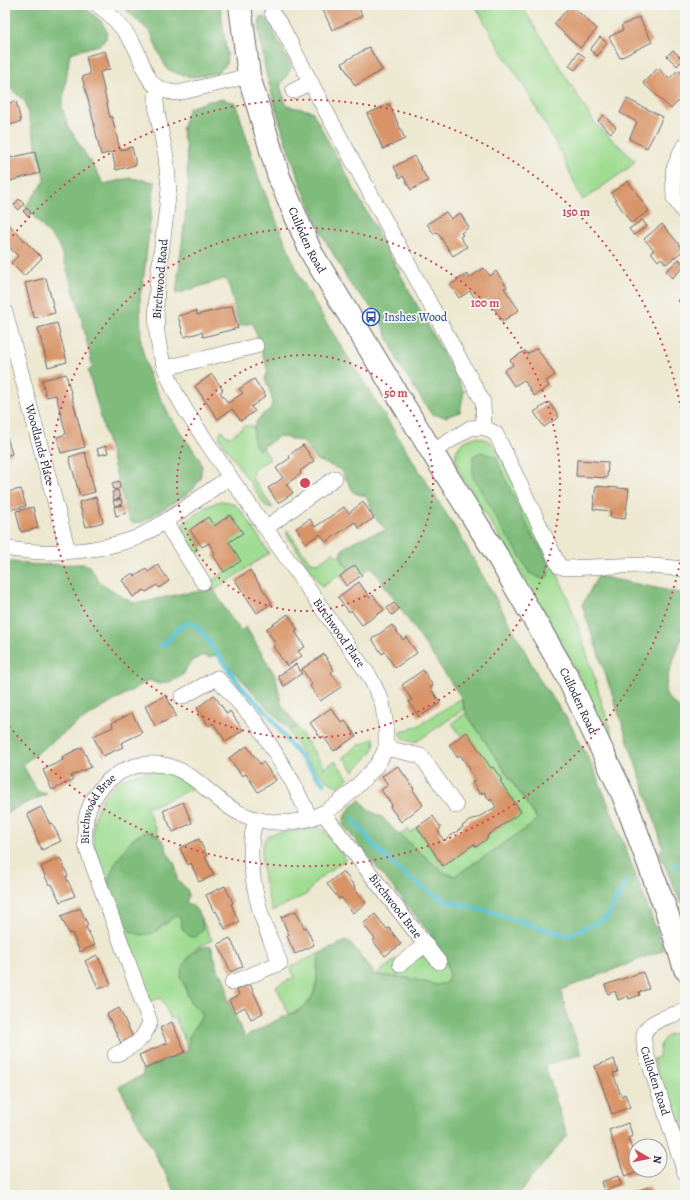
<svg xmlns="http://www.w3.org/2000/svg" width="690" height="1200" font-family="Alegreya,serif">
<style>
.green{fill:#9fdc91;stroke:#607f66}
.forest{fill:#7fbc7b;stroke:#506f5b}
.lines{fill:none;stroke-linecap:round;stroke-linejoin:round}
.stream{stroke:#58c2d3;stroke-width:5}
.building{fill:#d89366}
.minor-casing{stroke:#69676f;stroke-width:16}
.secondary-casing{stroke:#69676f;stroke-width:24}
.minor{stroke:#fff;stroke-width:15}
.secondary{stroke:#fff;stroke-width:22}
.ring{fill:none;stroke:#d1495b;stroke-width:2;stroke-dasharray:2 4}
.labels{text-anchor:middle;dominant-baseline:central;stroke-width:3.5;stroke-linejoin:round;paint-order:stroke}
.street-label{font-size:12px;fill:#22223b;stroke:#f6f6f2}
.transit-label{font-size:12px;fill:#164399;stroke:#f6f6f2;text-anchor:start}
.centre{fill:#d1495b;stroke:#f6f6f2;stroke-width:2}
.ring-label{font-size:12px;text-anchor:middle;font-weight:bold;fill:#d1495b;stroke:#f6f6f2;stroke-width:3.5;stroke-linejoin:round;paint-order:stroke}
</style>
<rect width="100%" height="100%" fill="#f6f6f2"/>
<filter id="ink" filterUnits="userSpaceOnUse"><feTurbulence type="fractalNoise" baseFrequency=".025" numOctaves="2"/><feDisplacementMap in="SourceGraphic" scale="8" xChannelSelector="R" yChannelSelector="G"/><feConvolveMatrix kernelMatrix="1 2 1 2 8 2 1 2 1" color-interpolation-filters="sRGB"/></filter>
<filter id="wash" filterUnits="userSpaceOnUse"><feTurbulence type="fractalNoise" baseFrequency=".012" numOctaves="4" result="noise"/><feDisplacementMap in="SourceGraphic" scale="16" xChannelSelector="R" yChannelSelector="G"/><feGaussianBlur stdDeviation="0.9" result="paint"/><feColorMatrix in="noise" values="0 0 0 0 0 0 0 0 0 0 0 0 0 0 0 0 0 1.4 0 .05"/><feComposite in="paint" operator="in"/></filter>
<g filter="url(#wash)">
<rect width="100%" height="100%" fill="#ede8d0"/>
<path class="green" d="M475,5H521L594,122L635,161L630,167L583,200L579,193L560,151L527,91L497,44Z
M244,426H254L253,437L258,449L263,448L270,459L253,470L252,478L273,508L266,506L220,439L219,434L222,430L225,435L231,437Z
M477,437C489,439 494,445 501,455L562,584C582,631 594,680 610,728C614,742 620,757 626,771C603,725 581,678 556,633C526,578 492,525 459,472C451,455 457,440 477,437Z
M220,501C225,501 230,502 235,505C245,513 261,541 269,553L215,590L210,582L241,561L229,542L242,533L231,515L214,526L208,518L190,530L203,550L197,554L183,533V525L184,523L204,508Z
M287,530L310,562L318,563L333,552L335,555L339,556L341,555C341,561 344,565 349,569L322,587L287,535Z
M461,698L464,709L419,740C411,744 404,740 399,733L418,726Z
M466,713L537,819L530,826L455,876L443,872L400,835L408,829L411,833L417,827L443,866L474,844L476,847L488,838L487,836L521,812L500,781L501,780L491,768L467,733L461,736L452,723Z
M297,727L325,768L335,761L348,778L339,787L326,780L310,763L301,751L289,732V730Z
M374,738C378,752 362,762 354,771L343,757L357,746Z
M145,772C164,771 179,776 194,788L147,808L159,837L156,834L110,891C105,876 97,860 94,844C89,821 99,795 119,781C127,776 136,774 145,772Z
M316,827L320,828L324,831L346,859L316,881L307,894L272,911C268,896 252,844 270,835C275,832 282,833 288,832C297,831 307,829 316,827Z
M176,915L180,918L183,930L203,929L201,918L212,940L195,949L188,958L180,977L184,984L190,1002L203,1014L189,1037L188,1048L175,1017L171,1019L161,998L151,1001L148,999L122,923C145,944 155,933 176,915Z
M320,953C315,980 321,1003 289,1014L276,986L295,977L290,967Z
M424,956L446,961L450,975L446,983L436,985L408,978L376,975L395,960Z
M676,1033H685V1151L653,1059L659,1057C659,1043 663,1035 676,1033Z"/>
<path class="forest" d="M5,5H82L83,6L101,21L107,31L106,39L99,45L70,53L62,107L68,126L104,184L130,178L155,182L143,282L140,295L141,344L149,376L171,418L199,458L202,467L200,479L192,491L143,522L132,523L128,518L88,370L93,368L78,304L59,245L25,207L45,181L25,101L5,84Z
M121,5H220L227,55L226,65L217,73L193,77L178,74L167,69L158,51L151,33Z
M260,16L266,18L292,67L280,86L287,106L312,111L464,392L460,412L445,417L431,414L398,362L383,326L367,302L352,287L323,236L302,187L286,143L266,73L259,32Z
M223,99L235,103L238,110L259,179L299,275L321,314L462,539L519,640L540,680L568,720L590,761L612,813L664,950L561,990L568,1019L582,1054L545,1065L567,1135L518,1195H177L119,1087L143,1075V1070L186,1052L188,1048L189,1037L203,1014L190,1002L184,984L180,977C184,961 192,946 211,946L219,972L223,976L226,981L228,1000L245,1037L281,1018L299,1011L313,997L317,980V966L320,953L348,940L376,975L408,978L436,985L446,983C447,980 449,977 449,974C449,960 434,947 430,934L343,825C343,813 352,807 359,799L370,811L382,817L397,833L400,835L443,872L455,876L530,826L537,819L466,713L461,697L372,567C369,568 366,571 363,572C355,573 345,568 342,560C341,558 341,554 341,551C353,538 370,535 386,530L376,519L366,496L354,493L341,470L315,459L304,442L279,436L268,444H265L263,448L258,450C251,440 252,425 261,416C267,411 272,410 272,402C273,397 267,384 265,379L268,371L253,324L251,323L239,326L228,281L224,279L176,294L185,219L188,184L186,147L182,132L184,122L189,108L209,101Z
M481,452L496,457L516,503L533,537L541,548L548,564V576L542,579L529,573L516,549L499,524L488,502L473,478V456Z
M5,561L36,565L84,564L90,566L99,582L133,603L145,602L179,594L214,590L225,609L241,631L246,627L276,677L281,703L297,727L289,730L223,660L215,655L209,658L204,655L197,658L188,665L183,675L173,681L159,684L149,680L77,723L28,760L23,765L37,791L47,794L5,813Z
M598,576L685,594V629L669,672L665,691L668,698L679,708L685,710V904L680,901L659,852L663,848L654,818L582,605Z
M147,831C155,834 162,837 165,845C166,847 167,851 168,854C176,864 177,868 177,881C187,887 191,891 186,903C198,905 201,919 203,929L196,937H190L183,930L180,918L176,915L151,934L140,935L130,931L120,922L110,891L108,879L115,864L126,847L135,837Z"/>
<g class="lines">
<path class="stream" d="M161,645L168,641L175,631L186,623H193L202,632L241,687L271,717L288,742L324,784
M353,819L377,849L404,874L443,900L487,911L567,936L607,918L626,882
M675,866L685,862"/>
</g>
<g id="blocks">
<path class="building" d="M318,5H351L352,7L358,5L362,16L332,30L323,10L325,9L324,6L319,8Z
M571,5L597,29L580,48L554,24Z
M639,17L652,42L620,58L609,37L623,30L621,26Z
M600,37L607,43L597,56L590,50Z
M369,47L382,70L355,86L342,63Z
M673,50L683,60L677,66L667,56Z
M105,51L110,69L100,72L110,117H112L120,150L132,147L136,165L116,170L112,152L101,155L91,111L82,77L90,74L86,56Z
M578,52L585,57L575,70L569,66Z
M658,68L669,79L678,70L685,76V94L671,109L643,83Z
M627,99L663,117L647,148L629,139L637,122L620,113Z
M16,101L21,122L5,126V104Z
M389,104L405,139L383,149L367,114Z
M603,115L616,127L611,133L598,121Z
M35,152L40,173L6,182L5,159Z
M414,156L428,181L411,190L403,176L400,178L394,167Z
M628,181L649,211L631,223L611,193Z
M19,199L24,204L19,210L14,205Z
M27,208L31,213L28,216L23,211Z
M446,212L451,219L460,213L469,227L461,233L463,235L460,237L467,247L453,256L437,232L434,234L427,224Z
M642,220L647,226L634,235L629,229Z
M5,221L42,258L24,276L11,263L18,256L5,243Z
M662,224L684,250L666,264L661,258L658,261L651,252L654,250L644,239Z
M679,259L685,266L672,278L666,271Z
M484,268L490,276L496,271L507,287L504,288L519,310L503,321L488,300L480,305L470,291L459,298L450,285L467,274L469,278Z
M46,278L55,313L34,318L25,283Z
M685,294V308L678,301Z
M232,306L238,328L203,337L202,332L184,337L178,316L196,311L197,315Z
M57,323L67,362L48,367L38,328Z
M537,348L555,375L546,381L549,386L534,396L524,380L514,386L504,371L513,365L510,360L525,351L527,354Z
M66,374L85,447L61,453L57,437L66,434L56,395L46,397L42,380Z
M212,374L223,390L220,392L228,403L243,393L239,389L254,379L266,396L251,407L255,411L241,421L232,409L218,419L195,386Z
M549,402L559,417L544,427L534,412Z
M5,437H7L12,454L5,456Z
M303,445L314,461L300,471L301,474L286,484L293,493L278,503L268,488L283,478L276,468L290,458L289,455Z
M106,446L108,453L99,455L97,449Z
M85,452L95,492L80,496L69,457Z
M577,460L608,462L607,478L576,476Z
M119,481L120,488L114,490L112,483Z
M5,486L7,492L21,489L26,506L5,511Z
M596,486L629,489L625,519L610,517L611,511L593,509Z
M118,490L120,498L114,500L112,492Z
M96,497L103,522L86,527L79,502Z
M121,499L122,504L115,506L113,501Z
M363,502L374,518L359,528L355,522L326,542L320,534L306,543L296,528L310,519L315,527L344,507L349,513Z
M123,505L126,513L116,516L114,507Z
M33,507L38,528L21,532L16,511Z
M230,515L243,533L229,542L241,561L224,572L213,555L215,553L209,543L202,547L190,530L208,517L214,526Z
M158,565L169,581L159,588L157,585L146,592L144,590L133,597L122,580L133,573L135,576L146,569L148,572Z
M355,565L362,575L346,586L340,576Z
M250,570L272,603L257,613L235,580Z
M359,582L370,598L373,595L384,610L362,625L351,610L349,612L338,597Z
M394,603L399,609L392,615L387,608Z
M288,614L298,630L295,631L305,647L298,651L302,656L287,666L273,646L276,644L266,629Z
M392,625L403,640L406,637L417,653L395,668L385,652L382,654L372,639Z
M324,654L334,670L331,672L341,687L320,701L310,686L312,684L302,669Z
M296,664L302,673L284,686L278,676Z
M423,670L433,686L430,687L440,703L419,717L409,702L412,700L402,685Z
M166,695L176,716L155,726L145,706Z
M214,695L227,714L230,711L243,730L226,742L213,723L209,726L197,708Z
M331,708L342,723L345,721L356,736L334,751L323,736L321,738L310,723Z
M132,713L142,733L121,743L123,747L103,756L93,736L113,727L112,723Z
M467,732L491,768L493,767L502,780L500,781L521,812L487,836L488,838L476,847L474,844L443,866L417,827L433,816L441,828L438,831L444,841L463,827L462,826L474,818L475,819L496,807L491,799L490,801L484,792L480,794L472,782L476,780L469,769H470L460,755L457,757L449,745Z
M247,746L260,764L263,762L276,780L258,792L246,774L242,776L229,758Z
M82,747L91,767L71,776L73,780L52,790L43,770L63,760L62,757Z
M398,766L414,789L413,790L423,805L401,822L390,807L392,805L381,790L388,785L382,776Z
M183,802L192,823L173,832L163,811Z
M41,807L50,824L52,823L61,841L42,850L34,832L35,831L27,814Z
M199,839L207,856H205L214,875L199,882L191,863L188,865L180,848Z
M60,858L68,876L66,877L75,896L60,902L52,884L49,885L41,867Z
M343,871L355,887L354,888L366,903L353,913L341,897L339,899L327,884Z
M225,886L233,903L231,904L239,922L225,929L216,911L214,912L206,895Z
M80,908L88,925L86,927L95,945L80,952L72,933L69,934L61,916Z
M296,911L304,928L306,927L314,945L295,954L287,936L289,935L281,917Z
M375,914L387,929L389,928L401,944L385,956L373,941L375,939L363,924Z
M230,938L243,966L231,972L218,944Z
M97,955L111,984L99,989L85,961Z
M643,972L649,989L639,992L640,995L629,999L628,996L618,1000L615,991L608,994L605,985Z
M250,984L263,1013L251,1019L245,1007L235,1012L229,1000L239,995L237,990Z
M119,1008L133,1037L121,1043L107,1014Z
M172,1022L185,1052L173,1057V1056L145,1069L139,1055L167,1043L160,1028Z
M614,1059L618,1072L613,1073L621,1096L625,1094L630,1107L612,1114L595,1066Z
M628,1123L633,1136L628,1138L636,1161V1170H643L625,1177L609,1130Z
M618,1176L621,1185L604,1191L601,1182Z
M649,1187L652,1195H631L630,1193Z"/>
</g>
</g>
<g filter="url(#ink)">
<use href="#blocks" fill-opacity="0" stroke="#69676f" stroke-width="1"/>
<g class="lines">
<defs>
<g id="minor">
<path d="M98,5C111,14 123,28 132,42C147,65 142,91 178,93L249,76"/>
<path d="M272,13L282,27L321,102L483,402L484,427"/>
<path id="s1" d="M159,88L156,96V101L157,112L166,157L169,189L157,287L156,307L157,333L160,352L165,368L175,392L186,411L230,477L370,677L382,702L386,726V748"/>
<path d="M293,91L311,82"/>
<path d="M685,146L681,151L673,171L674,198L685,214"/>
<path id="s2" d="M5,312L68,551"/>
<path d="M165,368L256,346"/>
<path d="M432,452L470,428L484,427L496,434L559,566L565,568L642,565L685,569"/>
<path d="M165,522L203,582"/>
<path d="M266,528L335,478"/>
<path d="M5,548C41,555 85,553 120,543C126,541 132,540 138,537C171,521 199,497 230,477"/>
<path d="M182,697L217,678L257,723L292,781L310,818"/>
<path d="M386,748L421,756L456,806"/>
<path id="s3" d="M323,813L439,962"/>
<path d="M400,964L426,944"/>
<path d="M232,983L280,963C274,947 266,931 261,914C253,886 246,848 256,820"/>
<path id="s4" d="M685,1011C673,1015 648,1020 644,1034C643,1041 645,1049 647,1056L685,1173"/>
<path id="s5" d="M115,1055C133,1046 143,1042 150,1022L85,844C85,834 84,822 88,811C101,776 135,756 172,767C196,775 213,798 234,810C243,816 255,819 265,821C305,827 330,814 357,786C363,780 370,773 376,766C380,761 383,754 386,748"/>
</g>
<g id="secondary">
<path id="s6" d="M240,5L249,76L279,177L311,252L432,452L498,557L567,676L623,795L667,913L685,969"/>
</g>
</defs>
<use href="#minor" class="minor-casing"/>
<use href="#secondary" class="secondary-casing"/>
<use href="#minor" class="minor"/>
<use href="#secondary" class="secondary"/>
</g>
</g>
<g class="ring">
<circle cx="305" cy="483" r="128"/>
<circle cx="305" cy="483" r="255"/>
<path d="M685 533A383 383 0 0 1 5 721M5 245A383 383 0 0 1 685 433"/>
</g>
<defs>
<symbol id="bus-ring" viewBox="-11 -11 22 22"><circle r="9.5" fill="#f6f6f2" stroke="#1a4fb4" stroke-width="1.5"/><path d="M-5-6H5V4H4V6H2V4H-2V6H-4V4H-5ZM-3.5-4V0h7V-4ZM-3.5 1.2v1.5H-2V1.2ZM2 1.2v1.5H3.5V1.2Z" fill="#1a4fb4"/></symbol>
</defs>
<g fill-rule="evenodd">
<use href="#bus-ring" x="361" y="307" width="20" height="20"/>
</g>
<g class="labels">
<g class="street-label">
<text stroke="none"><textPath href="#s6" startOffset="246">Culloden Road</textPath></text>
<text transform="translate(160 279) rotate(-85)">Birchwood Road</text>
<text stroke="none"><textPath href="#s2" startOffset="137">Woodlands Place</textPath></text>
<text stroke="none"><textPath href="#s1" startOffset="601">Birchwood Place</textPath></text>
<text stroke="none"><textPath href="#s6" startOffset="781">Culloden Road</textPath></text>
<text stroke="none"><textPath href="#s5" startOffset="278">Birchwood Brae</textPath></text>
<text stroke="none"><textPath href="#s3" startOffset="118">Birchwood Brae</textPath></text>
<text stroke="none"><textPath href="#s4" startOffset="97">Culloden Road</textPath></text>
</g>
<g class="transit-label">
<text x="384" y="317">Inshes Wood</text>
</g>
</g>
<circle cx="305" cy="483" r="6" class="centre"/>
<g class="ring-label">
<text x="576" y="216">150 m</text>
<text x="485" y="307">100 m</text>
<text x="396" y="397">50 m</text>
</g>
<rect width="690" height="1200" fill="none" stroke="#f6f6f2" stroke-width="20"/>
<g transform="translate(648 1158) rotate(99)"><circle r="19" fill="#f6f6f2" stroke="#a1a1a9"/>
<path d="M0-3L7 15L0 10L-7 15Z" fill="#d1495b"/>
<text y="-6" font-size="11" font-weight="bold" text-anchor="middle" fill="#22223b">N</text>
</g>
</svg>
